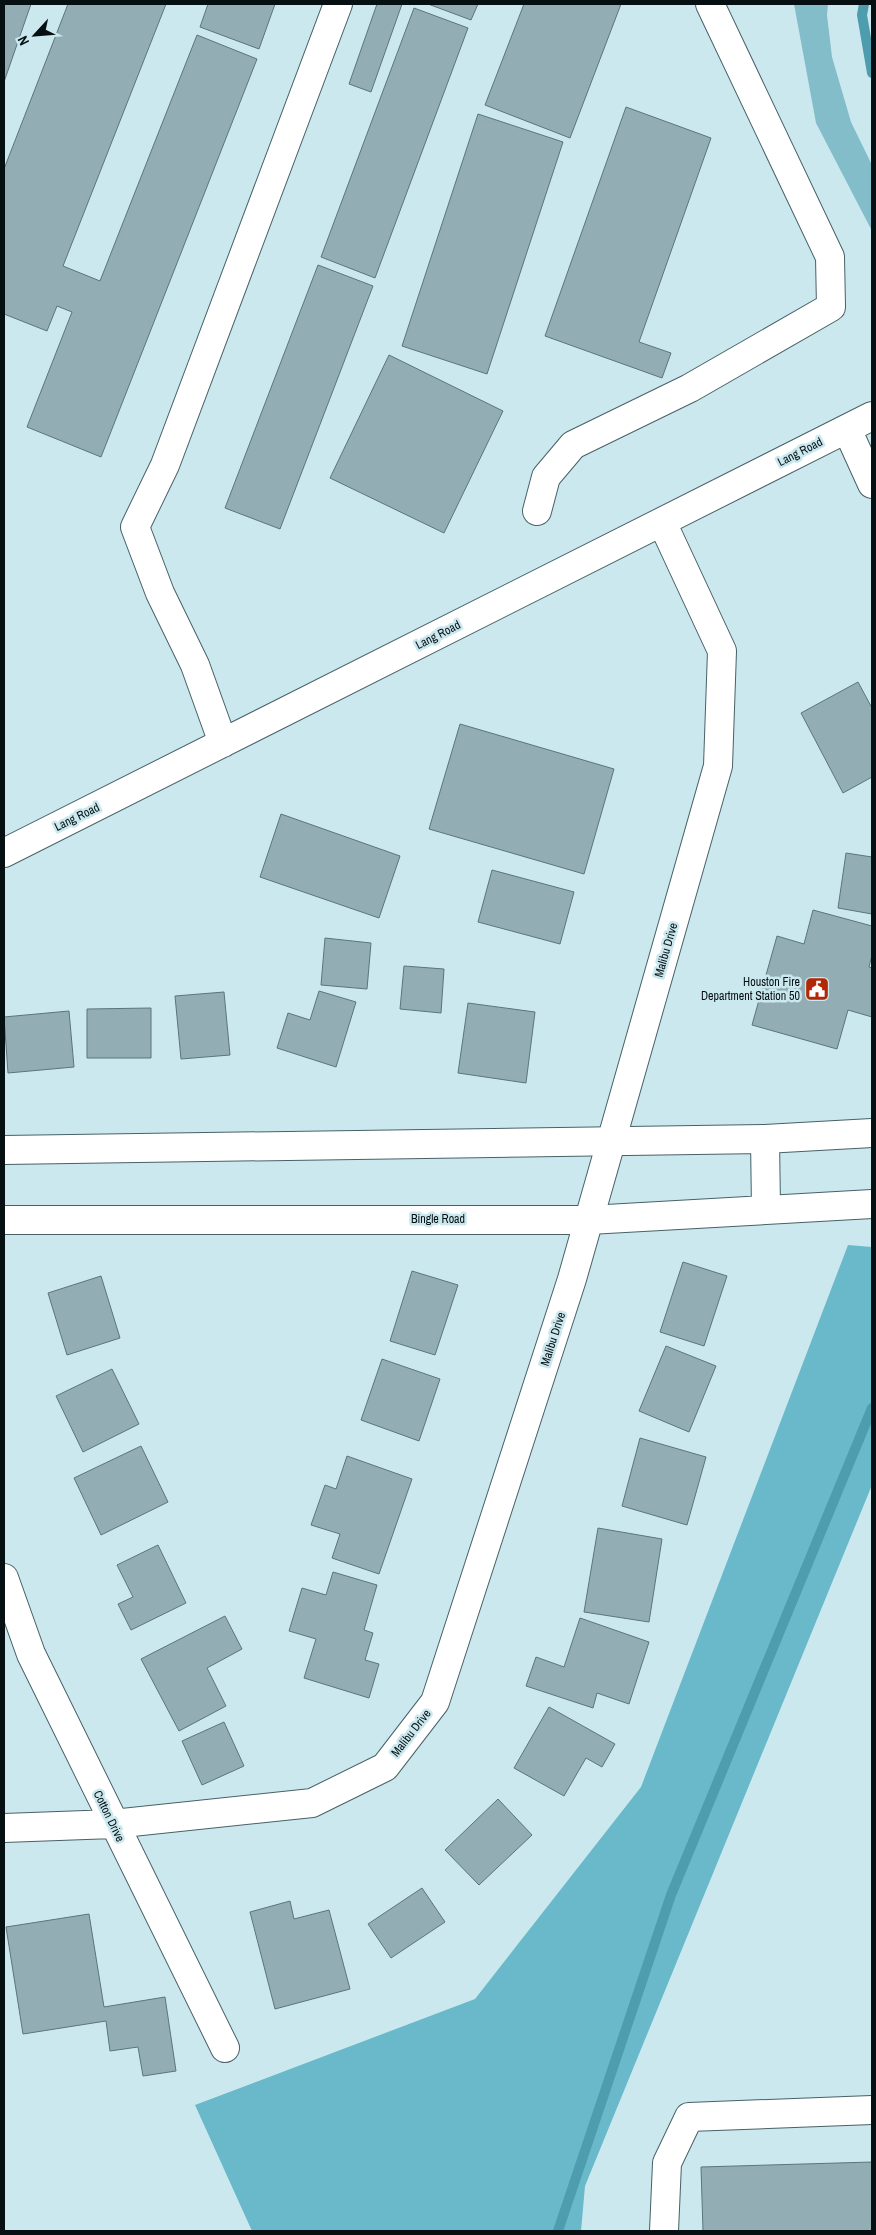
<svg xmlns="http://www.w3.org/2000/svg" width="876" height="2235" font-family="'Archivo Narrow',sans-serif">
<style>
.green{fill:#84bdca}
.forest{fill:#69b9ca}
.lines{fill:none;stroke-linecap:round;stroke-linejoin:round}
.stream{stroke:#4d9dae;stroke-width:10}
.building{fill:#92aeb4;stroke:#5b757b}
.minor-casing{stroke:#486167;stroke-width:30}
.major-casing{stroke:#486167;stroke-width:30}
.minor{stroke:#fff;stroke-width:28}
.major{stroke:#fff;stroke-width:28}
.labels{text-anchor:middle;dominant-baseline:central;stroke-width:5;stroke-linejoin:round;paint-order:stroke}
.street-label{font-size:12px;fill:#061012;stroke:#cbe8ef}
.poi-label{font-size:12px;fill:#061012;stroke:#cbe8ef;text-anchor:end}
</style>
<rect width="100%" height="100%" fill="#cbe8ef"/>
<path class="green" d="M794,4H828L827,15L832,57L851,122L872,165V231L816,123Z"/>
<path class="forest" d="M848,1245L872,1247V1485L585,2186L581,2231H252L195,2105L475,1999L641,1787Z"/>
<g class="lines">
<path class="stream" d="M864,4L862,15L872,73
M558,2231L671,1895L872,1408"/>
</g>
<path class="building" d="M4,4H31L4,82Z
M68,4H166L63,266L100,281L197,35L257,59L101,457L27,427L72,312L57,306L47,331L4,314V169Z
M208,4H275L259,49L200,27Z
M377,4H402L371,92L349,84Z
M428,4H478L471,20Z
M524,4H621L570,138L485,105Z
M414,8L468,28L375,278L321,257Z
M626,107L711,138L639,342L671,353L662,378L545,336Z
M478,114L563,142L487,374L402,346Z
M318,265L373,286L280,529L225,508Z
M389,355L503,411L444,533L330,478Z
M858,682L872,708V777L843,793L801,713Z
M460,724L614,769L584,874L429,829Z
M281,814L400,856L379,918L260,877Z
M846,853L872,857V914L838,908Z
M492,870L574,892L560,944L478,922Z
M813,910L872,926V955L869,967L872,968V1017L848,1010L837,1049L752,1025L777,936L804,944Z
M325,938L371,943L367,989L321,985Z
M404,966L444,969L441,1013L400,1009Z
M319,991L356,1002L336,1067L277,1048L288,1013L310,1020Z
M224,992L230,1055L181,1059L175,996Z
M468,1003L535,1012L526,1083L458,1073Z
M151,1008V1058H87V1009Z
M69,1011L74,1067L8,1073L4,1017Z
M683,1262L727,1276L704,1346L660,1332Z
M412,1271L458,1285L435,1355L390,1341Z
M101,1276L120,1338L67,1355L48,1293Z
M666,1346L716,1366L689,1432L639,1411Z
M382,1359L440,1379L419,1441L361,1420Z
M112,1369L139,1424L83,1452L56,1396Z
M640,1438L706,1457L687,1525L622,1506Z
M141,1446L168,1502L101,1535L74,1478Z
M347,1456L412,1479L379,1574L332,1558L340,1534L311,1525L325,1485L336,1489Z
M598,1528L662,1539L649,1622L584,1612Z
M158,1545L186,1603L131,1630L118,1604L133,1597L117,1565Z
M333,1572L377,1585L364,1630L373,1633L365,1660L379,1664L369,1698L304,1678L316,1639L289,1631L302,1588L326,1595Z
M225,1616L242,1649L207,1668L226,1706L179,1731L141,1659Z
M580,1618L649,1642L629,1704L597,1693L593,1708L526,1686L536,1657L564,1667Z
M549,1707L615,1744L602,1767L586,1758L564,1796L514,1768Z
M224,1722L244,1766L202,1785L182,1741Z
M498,1799L532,1835L479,1885L445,1850Z
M422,1888L445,1922L391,1958L368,1924Z
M290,1901L294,1919L329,1910L350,1989L275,2009L250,1912Z
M89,1914L104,2007L165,1997L176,2071L143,2076L138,2047L110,2051L106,2021L23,2034L6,1927Z
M872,2162V2231H703L701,2167Z"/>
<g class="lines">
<defs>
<path id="minor" d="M847,429L872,484
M537,511L546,477L573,445L690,388L831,307L830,257L710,4
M223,743L195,665L160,593L135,527L165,465L338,4
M4,853L872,416
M4,1578L31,1654L225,2048
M4,1828L113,1824L312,1803L385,1767L435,1702L572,1279L718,766L722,651L662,522
M664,2231L667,2163L689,2117L872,2110"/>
<path id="major" d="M765,1139L766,1209
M4,1150L765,1139L872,1133
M4,1220H589L872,1204"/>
</defs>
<use href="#minor" class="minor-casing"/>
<use href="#major" class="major-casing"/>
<use href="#minor" class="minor"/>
<use href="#major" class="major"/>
</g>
<defs>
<symbol id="civic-square" viewBox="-11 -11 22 22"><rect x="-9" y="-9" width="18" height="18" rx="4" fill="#b32706" stroke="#cbe8ef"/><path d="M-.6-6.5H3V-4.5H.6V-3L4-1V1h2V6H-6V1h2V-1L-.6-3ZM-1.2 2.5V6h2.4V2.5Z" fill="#fff"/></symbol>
</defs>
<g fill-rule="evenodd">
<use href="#civic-square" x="803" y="975" width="28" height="28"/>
</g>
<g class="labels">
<g class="street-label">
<text transform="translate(800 452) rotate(-27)">Lang Road</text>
<text transform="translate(438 635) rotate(-27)">Lang Road</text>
<text transform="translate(77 817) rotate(-26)">Lang Road</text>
<text transform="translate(666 950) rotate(-74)">Malibu Drive</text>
<text x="438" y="1219">Bingle Road</text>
<text transform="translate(553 1339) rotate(-72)">Malibu Drive</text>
<text transform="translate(411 1733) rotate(-52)">Malibu Drive</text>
<text transform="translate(109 1816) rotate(64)">Cotton Drive</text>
</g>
<g class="poi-label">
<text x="800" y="982">Houston Fire<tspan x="800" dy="14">Department Station 50</tspan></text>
</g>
</g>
<rect width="876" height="2235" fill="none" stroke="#061012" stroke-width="10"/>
<g transform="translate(35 35) rotate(244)" stroke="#cbe8ef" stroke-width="4" paint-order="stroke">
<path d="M0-4L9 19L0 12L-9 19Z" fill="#061012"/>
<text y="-8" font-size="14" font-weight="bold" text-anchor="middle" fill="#061012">N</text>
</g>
</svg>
